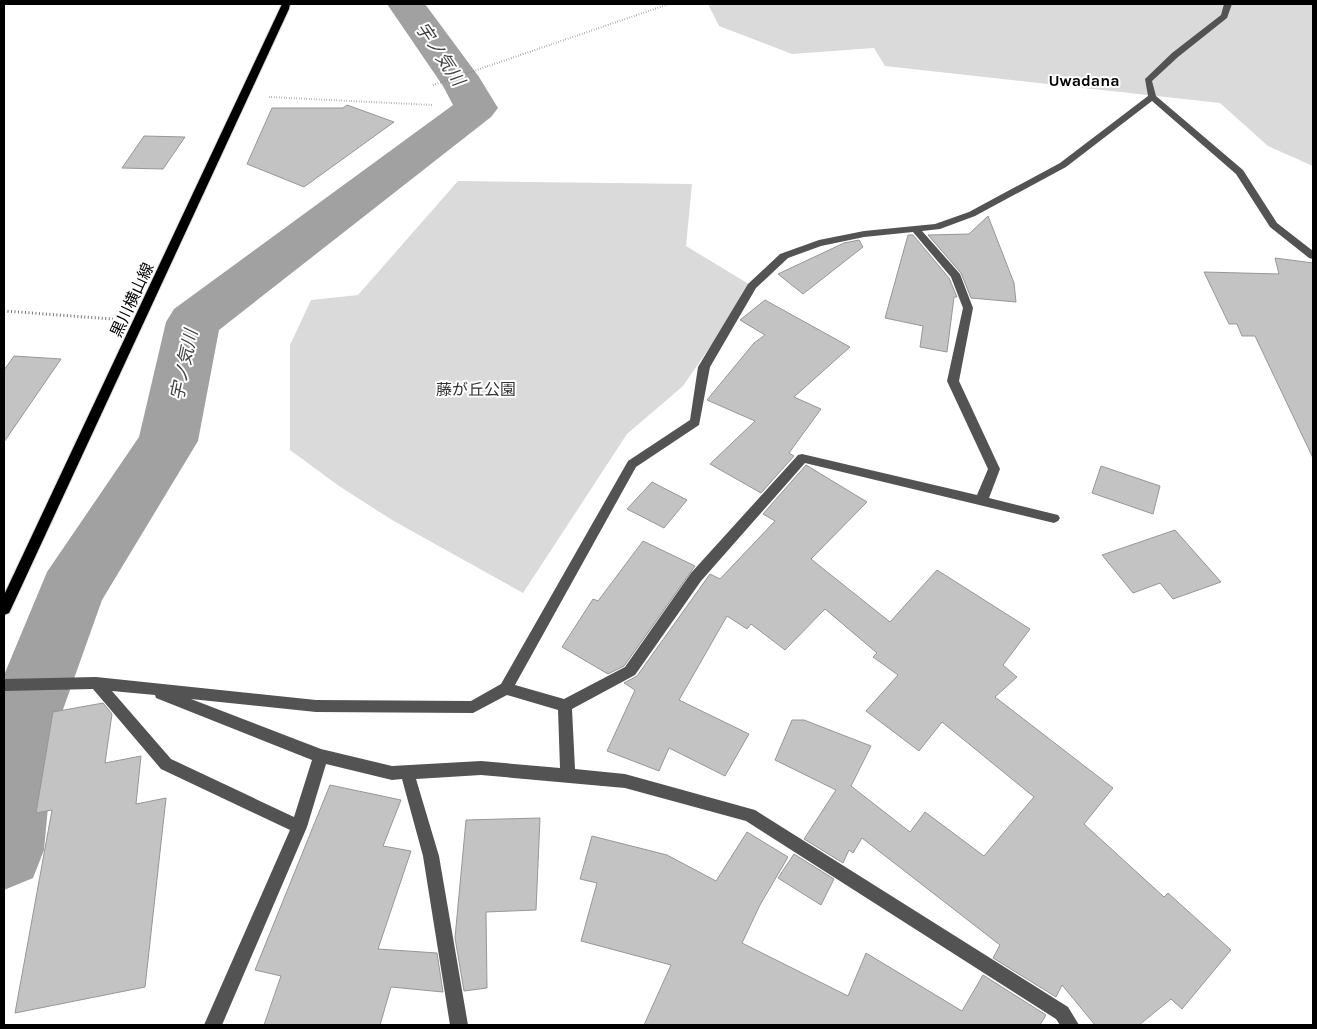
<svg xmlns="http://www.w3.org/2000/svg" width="1317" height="1029" font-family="Karla,'Noto Sans JP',sans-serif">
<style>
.green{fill:#dadada}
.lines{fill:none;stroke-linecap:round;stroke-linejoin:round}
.river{fill:#a1a1a1;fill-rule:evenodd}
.building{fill:#c3c3c3;stroke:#979797}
.major-casing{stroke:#dbdbdb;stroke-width:2}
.path-far1{stroke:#757575;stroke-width:2;stroke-dasharray:0.5 2;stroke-linecap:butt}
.path{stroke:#757575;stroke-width:3;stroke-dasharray:1 2.5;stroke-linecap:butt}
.minor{fill:#535353;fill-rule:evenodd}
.major{fill:#000;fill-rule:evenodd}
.labels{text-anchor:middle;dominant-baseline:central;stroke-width:4;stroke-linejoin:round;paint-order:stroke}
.far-quarter-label{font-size:16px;font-weight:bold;fill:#000;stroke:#fff}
.street-label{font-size:16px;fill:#000;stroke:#fff}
.park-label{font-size:16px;fill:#313131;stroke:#fff}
.water-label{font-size:18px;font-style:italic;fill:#424242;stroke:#fff}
</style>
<rect width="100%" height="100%" fill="#fff"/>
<path class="green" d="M708,4H1313V166L1268,146L1220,103L885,66L874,48L792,54L719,26Z
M458,181L692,184L686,246L752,286L683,386L627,434L523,593L392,520L339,486L290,450V345L311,300L358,295Z"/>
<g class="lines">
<path class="river" d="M387,4H425L479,77L498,108L491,117L219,330L198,441L102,600L55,732L44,850L33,878L4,890V675L47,572L139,437L166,322L174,309L453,105L443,86Z"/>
</g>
<path class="building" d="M347,105L394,122L304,187L247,164L272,108H343Z
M144,136L185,137L163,169L122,168Z
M988,216L1014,283L1016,302L971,298L961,273L928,235L969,234Z
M908,235H913L949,278L957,297H954L947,352L920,347L923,326L885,318Z
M859,240L863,247L803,294L778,274L844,243Z
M1275,258L1313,263V458L1255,336H1242L1237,324H1229L1204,272L1279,274Z
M765,300L850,347L794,397L821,409L789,453L794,456L761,493L710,464L755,421L707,400L754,343L765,335L740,320Z
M14,356L61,359L4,442V370Z
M806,465L867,502L811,559L890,622L937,570L1030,629L1003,665L1017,677L995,697L1113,788L1084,824L1164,897L1168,893L1231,950L1182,1009L1171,999L1139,1025H1095L1062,985L1056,997L993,958L1000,945L862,838L853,853L849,850L843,863L804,839L836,790L775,760L792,720H804L871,746L851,786L910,832L925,812L984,856L1034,797L942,722L919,751L866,711L898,675L873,657L877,653L825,609L785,650L751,624L747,629L727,616L679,700L749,734L725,776L669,748L659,771L607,751L635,690L624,683L637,676L710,574L720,579L775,521L763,514Z
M1101,466L1160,486L1153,514L1092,493Z
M652,482L687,500L664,528L627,509Z
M1175,530L1221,582L1173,599L1160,583L1133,593L1102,555Z
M643,541L695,566L624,666L608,674L562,647L593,599L598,601Z
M103,703L112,714L105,763L141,756L136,804L166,798L145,987L15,1013L52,810L36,813L53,712Z
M330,785L401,800L383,846L411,851L378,949L437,953L443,992L391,987L380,1025H264L281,976L255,970Z
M540,818L536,910L486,912L487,988L464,991L455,938L466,820Z
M747,832L788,857L760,905L742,943L848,996L866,953L962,1011L983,975L1046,1015L1040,1025H644L671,965L581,941L597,883L580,879L592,836L667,855L716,881Z
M794,854L834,879L821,905L778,878Z"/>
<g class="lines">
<defs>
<path id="major" d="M282,4H290L289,9L11,609L9,613L4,615V595Z"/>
</defs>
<use href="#major" class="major-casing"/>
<path class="path-far1" d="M433,85L669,4
M269,97L433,105"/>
<path class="path" d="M4,311L113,319"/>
<path class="minor" d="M1224,4H1232L1227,18L1178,57L1152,81L1156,96L1243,170L1277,223L1313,251V259L1309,258L1270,227L1236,174L1152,101L1066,167L975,216L940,229L922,231L960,274L973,308L959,381L1000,469L989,498L1058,515L1060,518L1058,521L1054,523L805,463L701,581L635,675L572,709L575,769L625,774L755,810L1068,1007L1079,1025H1060L1056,1019L746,821L625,788L481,775L416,779L439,856L468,1025H450L423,856L402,779L392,780L326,764L307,827L222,1025H204L290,830L161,769L93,689L4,691V679L96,677L316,700L471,701L501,684L628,461L690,420L698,367L748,284L780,254L819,240L864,231L935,224L969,212L1060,163L1148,96L1145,79L1172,53L1221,15ZM913,232L951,277L963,308L947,381L988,469L977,495L802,454L798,455L691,573L625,667L564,699L515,685L636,467L699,425L710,367L756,288L788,258L821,246L864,237ZM112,691L155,695L156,698L312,760L294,817L171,759ZM507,695L558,710L560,768L481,761L392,766L321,749L191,699L316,712L473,713Z"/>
<use href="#major" class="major"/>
</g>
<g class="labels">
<g class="far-quarter-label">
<text x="1084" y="80">Uwadana</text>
</g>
<g class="street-label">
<text transform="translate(132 300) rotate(-65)">黒川横山線</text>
</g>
<g class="park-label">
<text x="476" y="389">藤が丘公園</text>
</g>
<g class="water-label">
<text transform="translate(440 54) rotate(56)">宇ノ気川</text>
<text transform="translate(184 365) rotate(-78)">宇ノ気川</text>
</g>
</g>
<rect width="1317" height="1029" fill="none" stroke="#000000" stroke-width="10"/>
</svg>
